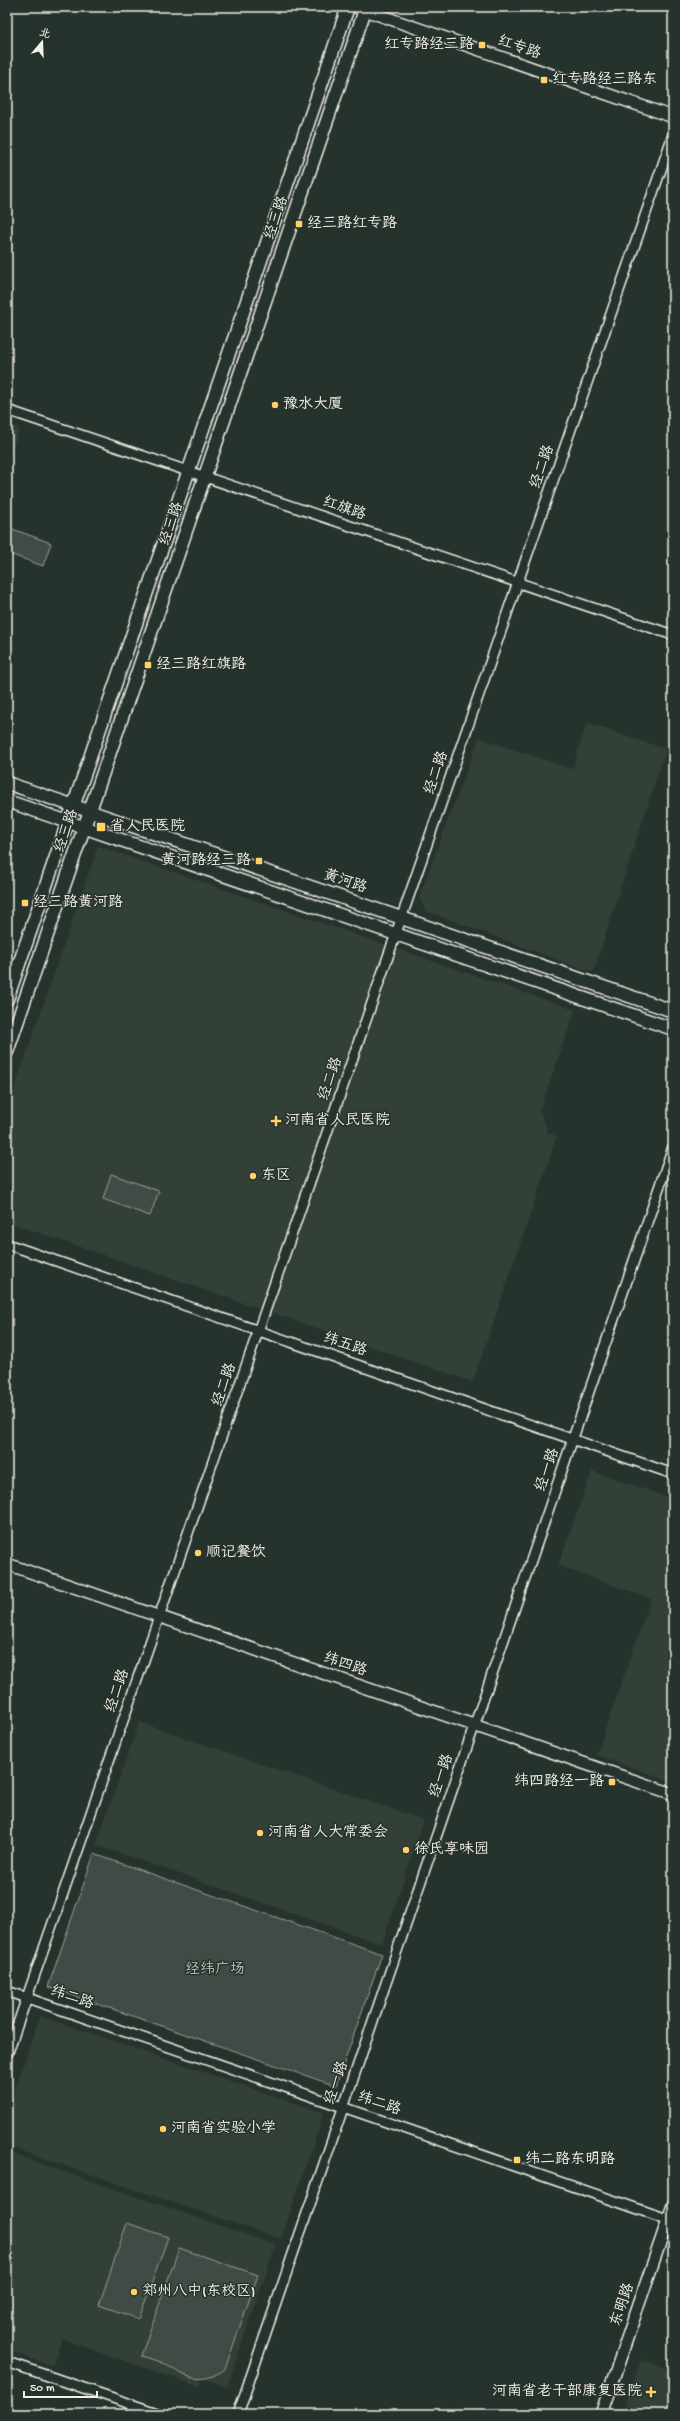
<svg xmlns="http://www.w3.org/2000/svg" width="680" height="2421" font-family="'Gochi Hand','LXGW WenKai TC',sans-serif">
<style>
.built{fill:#333f39}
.green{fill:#414b45;stroke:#9a9e96}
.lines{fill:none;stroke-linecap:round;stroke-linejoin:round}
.minor-casing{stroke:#f4f1e8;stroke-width:12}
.tertiary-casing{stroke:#f4f1e8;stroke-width:14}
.secondary-casing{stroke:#f4f1e8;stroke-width:15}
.minor{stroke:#26332d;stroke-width:9}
.tertiary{stroke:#26332d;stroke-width:11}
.secondary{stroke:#26332d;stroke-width:12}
.poi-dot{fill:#ffd166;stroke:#26332d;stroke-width:1.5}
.labels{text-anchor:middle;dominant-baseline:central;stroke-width:3;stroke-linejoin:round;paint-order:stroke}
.poi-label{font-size:15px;fill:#f4f1e8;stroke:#26332d;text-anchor:start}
.street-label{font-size:15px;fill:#f4f1e8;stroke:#26332d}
.park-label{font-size:15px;fill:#bebfb7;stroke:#26332d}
</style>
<rect width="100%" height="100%" fill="#26332d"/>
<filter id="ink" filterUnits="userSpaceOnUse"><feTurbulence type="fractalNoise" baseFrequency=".025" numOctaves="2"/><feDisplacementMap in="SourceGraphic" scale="8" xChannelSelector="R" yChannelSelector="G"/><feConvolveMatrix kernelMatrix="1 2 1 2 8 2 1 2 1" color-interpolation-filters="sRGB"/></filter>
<g filter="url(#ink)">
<path class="built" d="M7,424L20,428L7,465Z
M587,723L666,749L593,973L426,911L419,897L479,738L572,769Z
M98,846L575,1010L540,1110L548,1133L557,1136L473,1382L7,1222V1110Z
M592,1471L673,1499V1782L596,1755L651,1599L558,1566Z
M139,1722L424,1820L382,1944L96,1845Z
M40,2016L324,2113L281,2239L7,2146V2113Z
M7,2152L276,2245L227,2387L203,2378L200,2387L62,2339L52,2366L7,2350Z
M641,2360L673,2370V2414H622Z"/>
<path class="green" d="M7,527L51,543L43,566L7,553Z
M111,1174L159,1191L150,1216L103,1199Z
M94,1854L382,1954L336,2086L48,1987Z
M127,2223L168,2237L139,2319L99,2305Z
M179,2248L258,2275L225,2369C201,2386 187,2378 165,2364C158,2360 148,2358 141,2356Z"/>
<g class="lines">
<defs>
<path id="minor" d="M7,410L673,635
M7,1244L673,1474
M7,1991L673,2221
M7,2055L673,135
M7,2362L160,2414
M238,2414L673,1147"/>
<path id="tertiary" d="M356,7L673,117
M7,1564L673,1794
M601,2414L673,2205"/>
<path id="secondary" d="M7,783L673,1011
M7,801L673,1029
M7,999L348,7
M7,1052L366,7"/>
</defs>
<use href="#minor" class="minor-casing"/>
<use href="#tertiary" class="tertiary-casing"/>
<use href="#secondary" class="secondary-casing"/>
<use href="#minor" class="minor"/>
<use href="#tertiary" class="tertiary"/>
<use href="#secondary" class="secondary"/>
</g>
</g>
<g class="poi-dot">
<rect x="478" y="41" width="8" height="8" rx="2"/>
<rect x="540" y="76" width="8" height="8" rx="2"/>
<rect x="295" y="220" width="8" height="8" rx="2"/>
<circle cx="275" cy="405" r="4"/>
<rect x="144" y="661" width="8" height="8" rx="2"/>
<rect x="96" y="822" width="10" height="10" rx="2"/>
<rect x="255" y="857" width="8" height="8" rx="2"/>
<rect x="21" y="899" width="8" height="8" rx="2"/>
<path d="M274 1115h4v4h4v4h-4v4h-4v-4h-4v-4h4z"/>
<circle cx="253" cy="1176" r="4"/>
<circle cx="198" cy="1553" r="4"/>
<rect x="608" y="1778" width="8" height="8" rx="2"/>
<circle cx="260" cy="1833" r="4"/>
<circle cx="406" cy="1850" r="4"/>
<circle cx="163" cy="2129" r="4"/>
<rect x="513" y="2156" width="8" height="8" rx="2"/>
<circle cx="134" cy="2292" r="4"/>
<path d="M649 2386h4v4h4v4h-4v4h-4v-4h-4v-4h4z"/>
</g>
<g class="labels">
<g class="poi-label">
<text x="474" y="45" text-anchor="end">红专路经三路</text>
<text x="552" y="80">红专路经三路东</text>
<text x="307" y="224">经三路红专路</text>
<text x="283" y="405">豫水大厦</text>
<text x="156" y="665">经三路红旗路</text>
<text x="110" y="827">省人民医院</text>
<text x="251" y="861" text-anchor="end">黄河路经三路</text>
<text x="33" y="903">经三路黄河路</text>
<text x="285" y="1121">河南省人民医院</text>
<text x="261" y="1176">东区</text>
<text x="206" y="1553">顺记餐饮</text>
<text x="604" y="1782" text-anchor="end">纬四路经一路</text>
<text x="268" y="1833">河南省人大常委会</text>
<text x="414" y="1850">徐氏享味园</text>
<text x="171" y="2129">河南省实验小学</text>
<text x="525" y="2160">纬二路东明路</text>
<text x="142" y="2292">郑州八中(东校区)</text>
<text x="642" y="2392" text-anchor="end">河南省老干部康复医院</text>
</g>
<g class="street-label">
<text transform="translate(519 48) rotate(19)">红专路</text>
<text transform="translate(277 218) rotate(-71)">经三路</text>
<text transform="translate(543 467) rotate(-71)">经二路</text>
<text transform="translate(344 509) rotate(19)">红旗路</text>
<text transform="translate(172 524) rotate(-71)">经三路</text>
<text transform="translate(437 773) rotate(-71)">经二路</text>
<text transform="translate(67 831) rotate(-71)">经三路</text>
<text transform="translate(345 882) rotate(19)">黄河路</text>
<text transform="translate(331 1079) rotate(-71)">经二路</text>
<text transform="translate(345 1345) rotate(19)">纬五路</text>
<text transform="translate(225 1385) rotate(-71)">经二路</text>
<text transform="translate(548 1470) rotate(-71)">经一路</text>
<text transform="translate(345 1665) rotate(19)">纬四路</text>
<text transform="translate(118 1691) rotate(-71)">经二路</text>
<text transform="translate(442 1776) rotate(-71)">经一路</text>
<text transform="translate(72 1998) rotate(19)">纬二路</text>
<text transform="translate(337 2083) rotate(-71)">经一路</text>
<text transform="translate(379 2104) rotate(19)">纬二路</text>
<text transform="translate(623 2305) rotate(-71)">东明路</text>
</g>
<g class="park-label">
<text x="215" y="1970">经纬广场</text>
</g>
</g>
<rect width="680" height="2421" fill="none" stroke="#26332d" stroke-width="24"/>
<rect x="12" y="12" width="656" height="2397" fill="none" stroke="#f4f1e8" stroke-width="1.5" filter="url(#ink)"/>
<g transform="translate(42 42) rotate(19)" stroke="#26332d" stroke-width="3" paint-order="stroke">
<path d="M0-3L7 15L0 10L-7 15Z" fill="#f4f1e8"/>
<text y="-6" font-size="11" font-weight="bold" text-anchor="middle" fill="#f4f1e8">北</text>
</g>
<path d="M24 2391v6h73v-6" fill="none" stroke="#f4f1e8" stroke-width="2"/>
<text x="30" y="2391" font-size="12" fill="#f4f1e8" stroke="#26332d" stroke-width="3" paint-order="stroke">50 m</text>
</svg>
